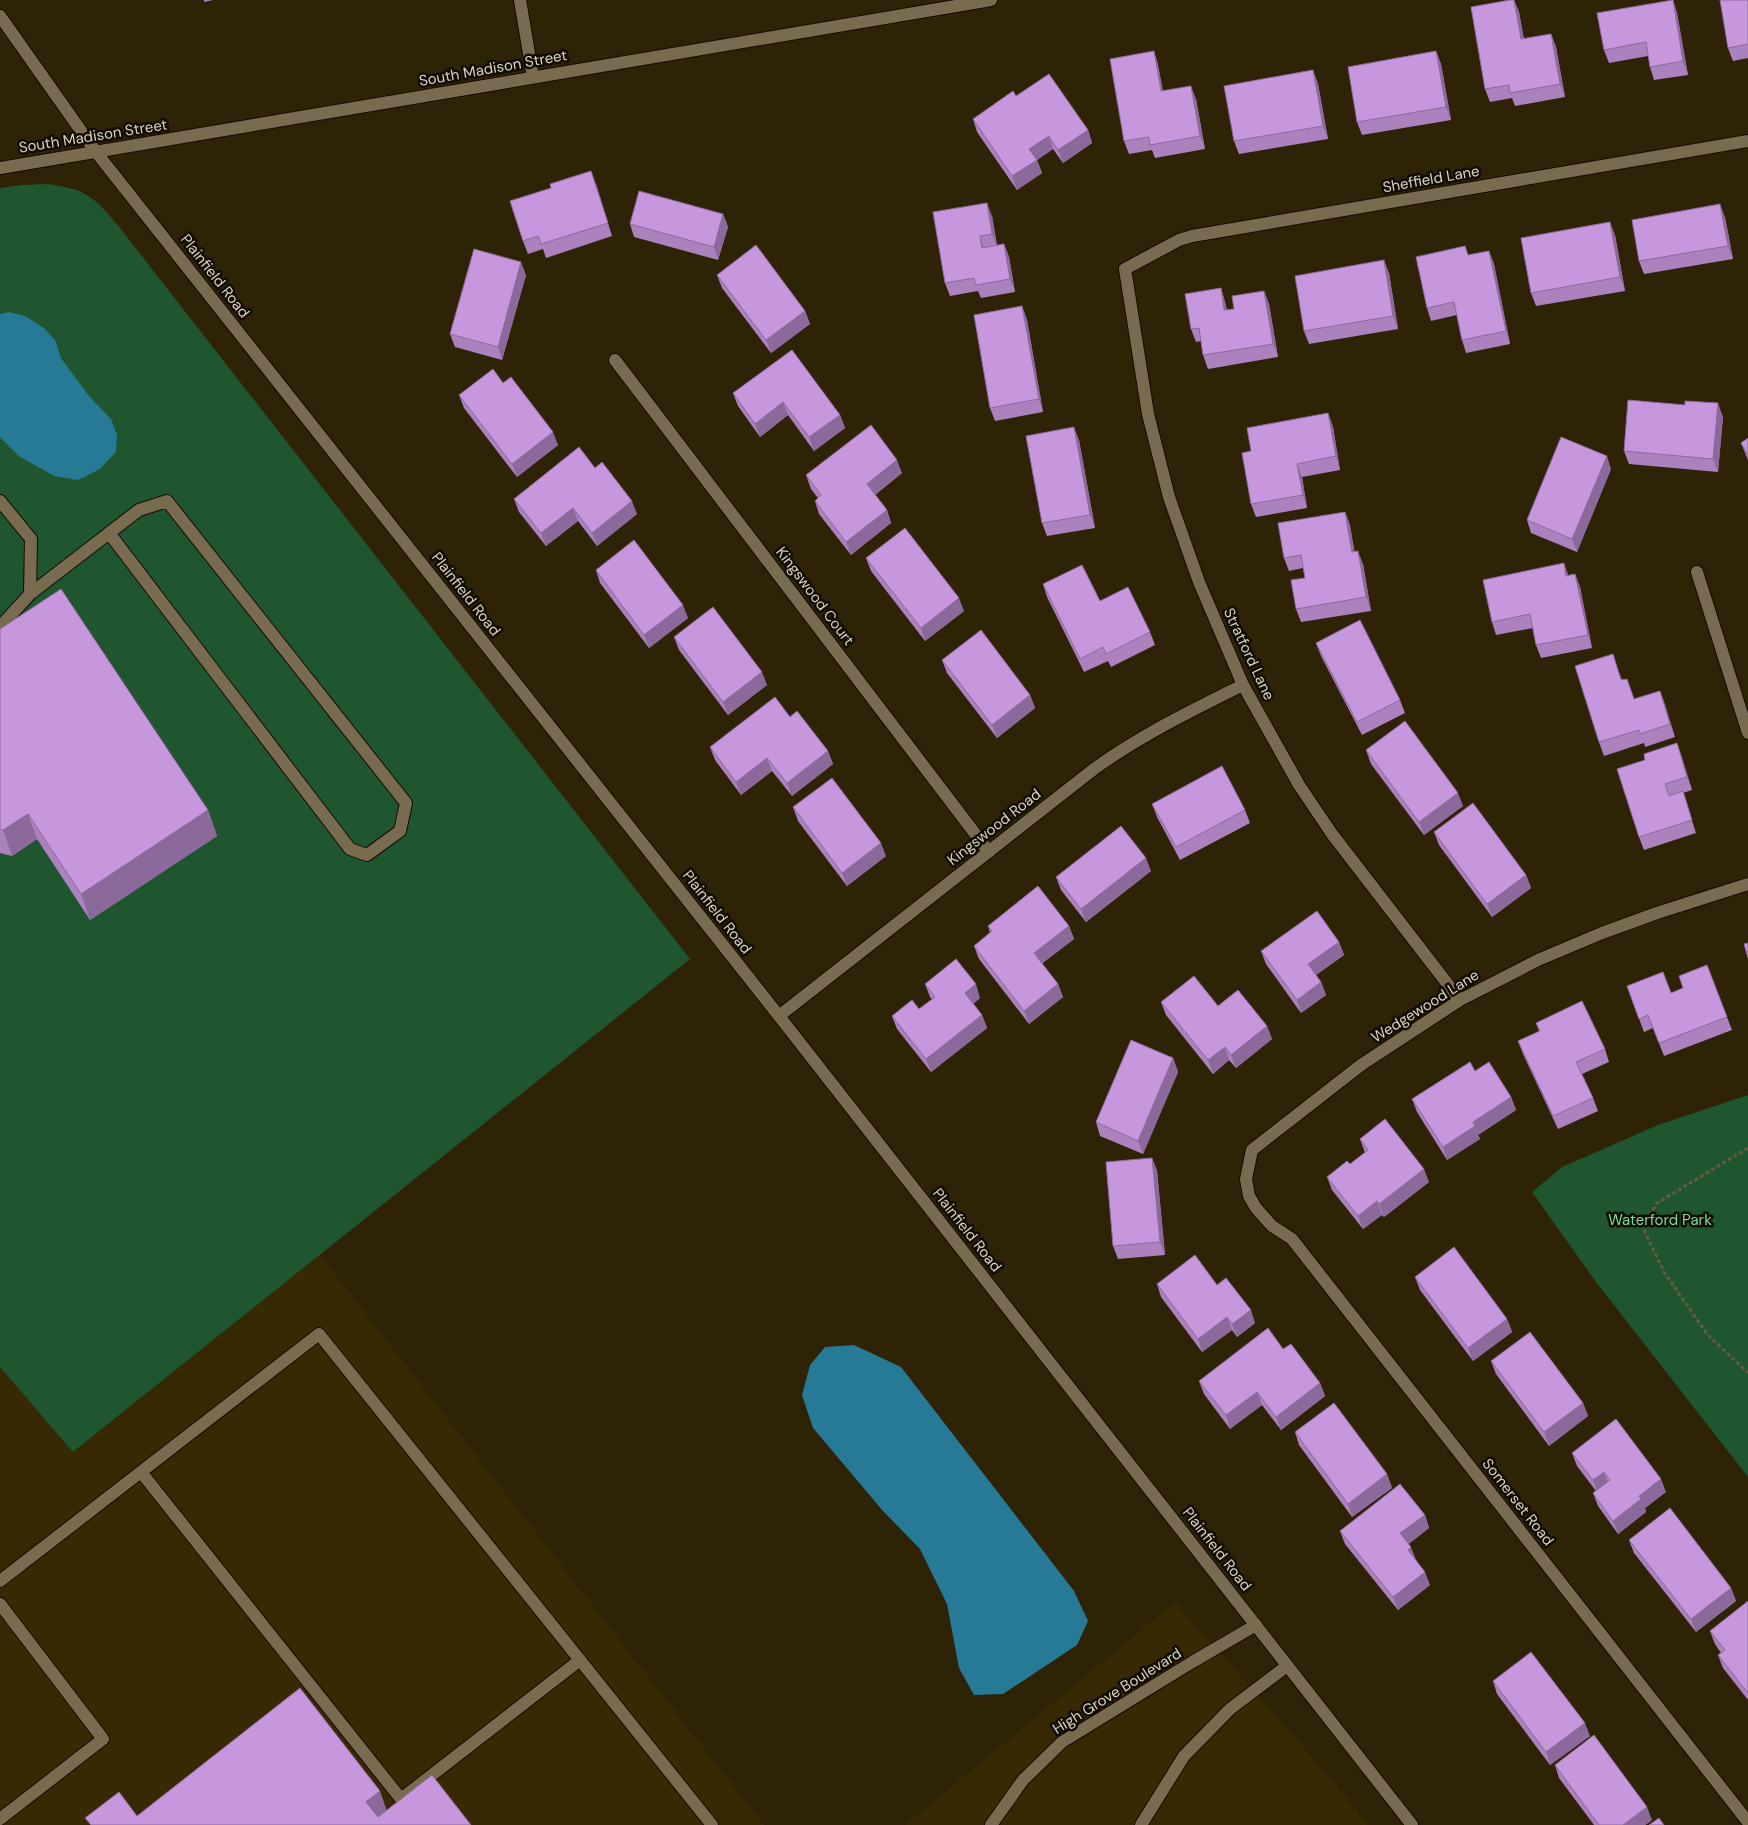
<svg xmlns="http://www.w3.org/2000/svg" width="1748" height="1825" font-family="'DM Sans',sans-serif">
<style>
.built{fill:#382905}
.green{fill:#1f562f}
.water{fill:#267a96}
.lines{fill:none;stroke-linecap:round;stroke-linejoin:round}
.service-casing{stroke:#160b00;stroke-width:14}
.minor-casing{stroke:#160b00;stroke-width:14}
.tertiary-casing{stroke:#160b00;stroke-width:14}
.secondary-casing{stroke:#160b00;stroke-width:14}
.path{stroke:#655b43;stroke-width:3;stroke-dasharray:4 2.5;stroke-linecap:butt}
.service{stroke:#786b4f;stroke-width:12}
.minor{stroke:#786b4f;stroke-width:12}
.tertiary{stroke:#786b4f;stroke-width:12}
.secondary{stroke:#786b4f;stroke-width:12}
.wall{fill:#ab82be}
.shaded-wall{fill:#8b6a9b}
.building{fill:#c797dd;stroke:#8b6a9b}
.labels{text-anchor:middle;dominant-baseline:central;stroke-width:5;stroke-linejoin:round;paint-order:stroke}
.street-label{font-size:15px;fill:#dad3c4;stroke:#120d04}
.park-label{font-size:15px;fill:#7bdf95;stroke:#120d04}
</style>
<rect width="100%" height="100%" fill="#2e2207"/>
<path class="built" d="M320,1255L764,1825H0V1367L74,1452Z
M1175,1602L1334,1782L1368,1825H905Z"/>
<path class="green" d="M48,184C89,190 94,197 120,228L690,959L73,1452L0,1367V188L22,185Z
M1748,1095V1477L1596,1282L1532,1192L1562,1167L1658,1125Z"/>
<path class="water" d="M9,312L25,316L44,328L55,340L61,358L88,395L111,419L117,435L116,452L100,469L78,480L54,476L19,456L0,437V314Z
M854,1345L901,1367L1074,1591L1088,1621L1077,1645L1003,1694L974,1695L959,1668L947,1604L920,1549L883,1511L813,1428L802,1395L810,1365L825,1347Z"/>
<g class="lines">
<defs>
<path id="service" d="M0,501L31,539L30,594L0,627
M30,594L139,510L167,501L406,803L400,831L367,855L350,849L109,533
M141,1472L401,1799L580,1660
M0,1581L319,1334L712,1825
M0,1604L103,1739L0,1819"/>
<path id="minor" d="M520,0L533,77
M615,360L989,852
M1697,572L1748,733
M1748,884L1657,913L1602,933L1538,960L1460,1000L1361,1065L1252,1150L1246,1179L1249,1196L1256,1208L1272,1226L1292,1239L1748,1822
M1460,1000L1332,834L1299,785L1243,685L1199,582L1169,497L1148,414L1125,269L1179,240L1192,236L1748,141
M779,1016L1094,769C1141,735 1191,711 1243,685
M991,1825L1023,1780L1062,1742L1194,1661L1256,1625
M1141,1825L1184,1756L1230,1709L1287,1666"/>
<path id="tertiary" d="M0,168L991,0"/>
<path id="secondary" d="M0,16L96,152L779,1016L1412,1825"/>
</defs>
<use href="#service" class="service-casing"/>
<use href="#minor" class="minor-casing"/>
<use href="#tertiary" class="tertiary-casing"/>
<use href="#secondary" class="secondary-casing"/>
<path class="path" d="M1748,1148L1657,1203L1648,1218L1644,1230L1664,1272L1707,1334L1748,1373"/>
<use href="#service" class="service"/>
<use href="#minor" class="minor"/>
<use href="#tertiary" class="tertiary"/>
<use href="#secondary" class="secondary"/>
</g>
<path class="wall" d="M204,0H213L204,2Z
M1514,0L1519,12L1524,39L1551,34L1556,47L1565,97L1515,106L1512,98L1490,102L1485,89Z
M1673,0L1677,13L1688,75L1654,80L1650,67L1648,56L1609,63L1604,50Z
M1748,0V58L1733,61L1728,48Z
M1154,51L1158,65L1163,91L1196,99L1205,149L1155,158L1152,150L1129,154L1124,141Z
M1436,51L1441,64L1451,120L1362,135L1357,122Z
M1313,70L1318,84L1328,139L1239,154L1234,141Z
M1016,96L1088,130L1092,143L1063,163L1053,149L1037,160L1042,173L1017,190L977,132L973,119Z
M596,184L612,236L546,258L543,249L528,254L523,241L551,188Z
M723,214L728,227L718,260L634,237L630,224Z
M992,216L997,245L1004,244L1009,257L1015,292L981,298L978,291L950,296L945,283Z
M1725,217L1733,259L1644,274L1639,261Z
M1615,235L1625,291L1536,306L1531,293Z
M1489,251L1494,264L1510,344L1466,353L1462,340L1457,315L1431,321L1427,308L1468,255Z
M1389,273L1398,329L1309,344L1304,331Z
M526,275L502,360L455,347L450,334Z
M717,275L805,311L810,324L771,353L722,288Z
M1221,288L1225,302L1227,310L1234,309L1264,291L1269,304L1278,357L1208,369L1203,355L1201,341L1196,342L1191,329Z
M1022,306L1027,320L1043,412L995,421L990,408Z
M792,350L840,415L845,428L814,451L788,415L760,437L738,406L733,393Z
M503,383L558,445L517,477L464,408L459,395Z
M1685,405L1723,417L1718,472L1629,464L1624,451Z
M1328,413L1333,427L1340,470L1302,477L1307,508L1256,517L1251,504V451Z
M1748,438V460L1741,443Z
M1079,440L1095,528L1047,536L1042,523Z
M595,468L637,514L597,546L578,521L546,546L519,512L514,499Z
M1611,469L1577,552L1531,533L1527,520Z
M902,473L875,495L887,510L891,523L851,555L819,514L815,501L818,498L811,489L806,475Z
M1345,512L1350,525L1354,552L1363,564L1371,611L1301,622L1296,609L1305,578L1303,568L1289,571L1284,558Z
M866,558L964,611L925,641L871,571Z
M596,570L688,618L649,648L600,583Z
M1575,574L1580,587L1592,648L1541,658L1536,645L1533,628L1496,635L1492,622L1568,575Z
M1043,584L1100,601L1150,632L1155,645L1111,667L1108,661L1084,672L1047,597Z
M0,629L208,810L217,836L90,920L37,839L12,856L0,853Z
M674,637L767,685L728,715L679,650Z
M1316,643L1400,700L1405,713L1362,735L1321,656Z
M942,660L1030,695L1035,708L997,738L947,673Z
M1617,667L1622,680L1634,699L1660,691L1675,737L1645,747L1644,743L1604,756L1599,742Z
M790,717L828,751L833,764L792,796L772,771L741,795L715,760L710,747Z
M1677,743L1692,790L1683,793L1696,833L1644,850L1639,837L1645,760Z
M1366,750L1463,806L1424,835L1371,764Z
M1152,804L1245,810L1250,823L1180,860L1157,817Z
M793,807L886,856L847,886L798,821Z
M1434,832L1526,875L1531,888L1492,917L1439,845Z
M1151,871L1086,922L1061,890L1056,877Z
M988,926H1069L1074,939L1042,963L1058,984L1063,997L1029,1024L979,959L974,946L990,933Z
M1339,942L1344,955L1316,975L1321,982L1326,995L1301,1013L1266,964L1261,951Z
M1707,965L1732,1030L1664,1056L1653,1028L1644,1032L1627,986L1671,993L1683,988Z
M925,984L980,998L973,1004L982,1015L987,1028L931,1072L897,1029L892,1016L919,1009L932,999L930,997Z
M1161,1002L1218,1006L1267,1026L1272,1039L1236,1068L1229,1060L1213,1074L1166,1015Z
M1536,1023L1605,1049L1609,1062L1582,1074L1593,1098L1598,1111L1558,1129L1523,1054L1518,1041L1539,1031Z
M1173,1058L1178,1072L1143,1154L1100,1136L1096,1122Z
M1475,1071L1511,1097L1516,1110L1478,1135L1480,1139L1447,1160L1417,1112L1412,1099Z
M1360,1139L1429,1182L1384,1217L1382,1215L1363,1229L1332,1190L1327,1177L1350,1164L1365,1153Z
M1152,1158L1157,1171L1165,1255L1118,1259L1113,1246Z
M1415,1277L1507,1319L1512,1332L1473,1361L1420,1290Z
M1157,1284L1217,1285L1255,1323L1237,1337L1232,1330L1202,1352L1161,1297Z
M1283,1349L1320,1383L1325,1396L1281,1430L1262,1405L1230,1429L1204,1394L1199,1381Z
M1491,1361L1583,1403L1588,1416L1549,1446L1496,1374Z
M1295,1432L1387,1474L1392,1488L1352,1517L1299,1445Z
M1572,1453L1666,1492L1645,1508L1646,1512L1618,1534L1598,1506L1593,1493L1596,1491L1577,1466Z
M1425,1515L1429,1528L1408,1544L1416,1560L1430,1585L1398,1610L1345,1544L1340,1531Z
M1629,1540L1731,1588L1736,1601L1696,1632L1634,1553Z
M1748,1601V1700L1723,1668L1718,1655L1721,1653L1715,1644L1710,1631Z
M1493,1681L1590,1736L1550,1765L1497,1694Z
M1555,1765L1652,1820L1645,1825H1594L1559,1778Z"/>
<path class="shaded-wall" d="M1514,0L1519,12L1526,52L1521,39Z
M1673,0L1677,13L1688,75L1683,61Z
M1551,34L1556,47L1565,97L1560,84Z
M1154,51L1158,65L1165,104L1161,91Z
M1436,51L1441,64L1451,120L1446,107Z
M1313,70L1318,84L1328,139L1323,126Z
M1191,86L1196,99L1205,149L1200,136Z
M1088,130L1092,143L1063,163L1058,150Z
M1049,136L1053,149L1037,160L1042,173L1017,190L1012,176L1029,149Z
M591,171L596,184L612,236L608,223Z
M987,203L992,216L997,247L992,234Z
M1720,204L1725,217L1733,259L1728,246Z
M723,214L728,227L718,260L714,247Z
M1610,222L1615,235L1625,291L1620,277Z
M980,236L984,249L982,248Z
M1004,244L1009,257L1015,292L1010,279Z
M1489,251L1494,264L1510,344L1506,331Z
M1384,260L1389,273L1398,329L1393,316Z
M521,262L526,275L502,360L498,347Z
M1221,288L1225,302L1229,324L1224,310Z
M1264,291L1269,304L1278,357L1273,344Z
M1022,306L1027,320L1043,412L1039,399Z
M805,311L810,324L771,353L766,340Z
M783,402L788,415L760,437L755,424Z
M1718,403L1723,417L1718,472L1713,459Z
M1328,413L1333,427L1340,470L1336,456Z
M840,415L845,428L814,451L809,437Z
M1074,427L1079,440L1095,528L1090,515Z
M553,432L558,445L517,477L512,464Z
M1607,456L1611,469L1577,552L1572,539Z
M897,460L902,473L871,497L867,484Z
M1297,464L1302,477L1307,508L1303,495Z
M632,501L637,514L597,546L592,533Z
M573,508L578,521L546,546L541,533Z
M887,510L891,523L851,555L846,542Z
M1345,512L1350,525L1357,565L1352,552Z
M1358,551L1363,564L1371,611L1366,597Z
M1564,563L1569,577L1566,576Z
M1575,574L1580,587L1592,648L1588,635Z
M959,598L964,611L925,641L921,628Z
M683,605L688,618L649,648L644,635Z
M762,672L767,685L728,715L723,702Z
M1660,691L1665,704L1675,737L1670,724Z
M1030,695L1035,708L997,738L992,725Z
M1677,743L1682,757L1692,790L1687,777Z
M828,751L833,764L792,796L787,783Z
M767,758L772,771L741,795L736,782Z
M1458,793L1463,806L1424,835L1419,822Z
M208,810L217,836L90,920L81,894Z
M28,814L37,839L12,856L3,830Z
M881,843L886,856L847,886L842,873Z
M1146,858L1151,871L1086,922L1081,909Z
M1526,875L1531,888L1492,917L1487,904Z
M1069,926L1074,939L1039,966L1034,953Z
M1339,942L1344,955L1313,977L1308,964Z
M1321,982L1326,995L1301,1013L1297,1000Z
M976,984L980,998L969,1006L965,993Z
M1058,984L1063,997L1029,1024L1024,1011Z
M982,1015L987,1028L931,1072L926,1059Z
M1267,1026L1272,1039L1236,1068L1231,1055Z
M1225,1047L1229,1060L1213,1074L1208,1060Z
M1173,1058L1178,1072L1143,1154L1138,1141Z
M1511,1097L1516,1110L1478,1135L1480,1139L1447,1160L1443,1147L1473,1122Z
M1152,1158L1157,1171L1165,1255L1160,1242Z
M1424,1169L1429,1182L1384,1217L1379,1204Z
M1377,1201L1382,1215L1363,1229L1358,1216Z
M1251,1310L1255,1323L1237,1337L1232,1324Z
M1227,1317L1232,1330L1202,1352L1198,1339Z
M1507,1319L1512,1332L1473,1361L1468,1348Z
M1320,1383L1325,1396L1281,1430L1276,1417Z
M1257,1392L1262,1405L1230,1429L1226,1415Z
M1583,1403L1588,1416L1549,1446L1544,1432Z
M1604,1472L1609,1485L1598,1494L1593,1480Z
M1387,1474L1392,1488L1352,1517L1348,1504Z
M1661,1479L1666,1492L1645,1508L1646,1512L1618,1534L1613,1521L1639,1496Z
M1425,1515L1429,1528L1405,1547L1400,1533Z
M1411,1547L1416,1560L1408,1550Z
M1425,1572L1430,1585L1398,1610L1393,1597Z
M1731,1588L1736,1601L1696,1632L1691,1619Z
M1585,1723L1590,1736L1550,1765L1546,1752Z
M380,1791L389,1817L378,1825L366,1802Z
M1647,1807L1652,1820L1645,1825H1623Z"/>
<path class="building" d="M1510,0H1514L1521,39L1551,34L1560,84L1510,93L1509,85L1485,89L1471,7Z
M1673,0L1683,61L1650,67L1646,42L1604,50L1597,13Z
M1720,0H1748V44L1728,48Z
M1154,51L1161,91L1191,86L1200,136L1150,145L1149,137L1124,141L1110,59Z
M1436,51L1446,107L1357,122L1348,67Z
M1313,70L1323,126L1234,141L1224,86Z
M1049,74L1088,130L1058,150L1049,136L1029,149L1037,160L1012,176L973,119L1013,91L1016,96Z
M591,171L608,223L541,244L538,236L523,241L510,201L551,188L550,184Z
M639,191L723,214L714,247L630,224Z
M987,203L992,234L980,236L982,248L1004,244L1010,279L976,285L974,278L945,283L933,212Z
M1720,204L1728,246L1639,261L1632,220Z
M1610,222L1620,277L1531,293L1521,238Z
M756,245L805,311L766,340L717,275Z
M1465,246L1468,255L1489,251L1506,331L1462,340L1454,302L1427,308L1416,257Z
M474,249L521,262L498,347L450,334Z
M1384,260L1393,316L1304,331L1295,276Z
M1221,288L1224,310L1234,309L1232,296L1264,291L1273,344L1203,355L1199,328L1191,329L1185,294Z
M1022,306L1039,399L990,408L974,315Z
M792,350L840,415L809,437L783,402L755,424L733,393Z
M493,369L503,383L511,377L553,432L512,464L459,395Z
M1628,400L1685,405V401L1718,403L1713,459L1624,451Z
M1328,413L1336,456L1297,464L1303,495L1251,504L1242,453L1251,451L1247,428Z
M871,425L897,460L867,484L887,510L846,542L815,501L821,495L806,475Z
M1074,427L1090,515L1042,523L1026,436Z
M1561,437L1607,456L1572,539L1527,520Z
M1748,438V455L1741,443Z
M579,447L595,468L602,462L632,501L592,533L573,508L541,533L514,499Z
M1345,512L1352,552L1358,551L1366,597L1296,609L1291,580L1305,578L1301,555L1284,558L1278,523Z
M905,528L959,598L921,628L866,558Z
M634,540L683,605L644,635L596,570Z
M1564,563L1566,576L1575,574L1588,635L1536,645L1530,614L1492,622L1483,580Z
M1082,565L1100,601L1128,587L1150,632L1106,654L1103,647L1080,659L1043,584Z
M61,589L208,810L81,894L28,814L3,830L0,829V629Z
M713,607L762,672L723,702L674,637Z
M1360,620L1400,700L1357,722L1316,643Z
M981,630L1030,695L992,725L942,660Z
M1613,654L1621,680L1627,679L1634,699L1660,691L1670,724L1640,734L1639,730L1599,742L1575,666Z
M775,697L790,717L797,711L828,751L787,783L767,758L736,782L710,747Z
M1405,721L1458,793L1419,822L1366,750Z
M1677,743L1687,777L1665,784L1669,796L1683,791L1692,820L1639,837L1617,769L1645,760L1644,754Z
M1222,766L1245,810L1176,847L1152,804Z
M832,778L881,843L842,873L793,807Z
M1473,803L1526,875L1487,904L1434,832Z
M1121,826L1146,858L1081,909L1056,877Z
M1038,886L1069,926L1034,953L1058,984L1024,1011L974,946L992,931L988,926Z
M1317,911L1339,942L1308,964L1321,982L1297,1000L1261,951Z
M1748,943V958L1744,944Z
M956,959L976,984L965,993L982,1015L926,1059L892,1016L912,1000L919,1009L935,997L925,984Z
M1707,965L1727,1017L1659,1043L1648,1015L1639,1019L1627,986L1663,972L1671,993L1683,988L1679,976Z
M1194,976L1218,1006L1238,990L1267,1026L1231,1055L1225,1047L1208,1060L1161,1002Z
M1582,1001L1605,1049L1576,1062L1593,1098L1553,1116L1518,1041L1540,1031L1536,1023Z
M1131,1040L1173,1058L1138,1141L1096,1122Z
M1470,1062L1475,1071L1489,1062L1511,1097L1473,1122L1475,1126L1443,1147L1412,1099Z
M1385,1119L1424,1169L1379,1204L1377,1201L1358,1216L1327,1177L1347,1161L1350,1164L1368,1150L1360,1139Z
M1152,1158L1160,1242L1113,1246L1106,1162Z
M1454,1247L1507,1319L1468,1348L1415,1277Z
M1195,1255L1217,1285L1226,1278L1251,1310L1232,1324L1227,1317L1198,1339L1157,1284Z
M1268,1328L1283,1349L1291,1344L1320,1383L1276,1417L1257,1392L1226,1415L1199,1381Z
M1530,1332L1583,1403L1544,1432L1491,1361Z
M1334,1403L1387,1474L1348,1504L1295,1432Z
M1616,1419L1661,1479L1639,1496L1641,1499L1613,1521L1593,1493L1610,1480L1604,1472L1593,1480L1572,1453Z
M1400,1484L1425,1515L1400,1533L1411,1547L1408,1550L1425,1572L1393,1597L1340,1531Z
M1670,1508L1731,1588L1691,1619L1629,1540Z
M1748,1601V1693L1718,1655L1725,1650L1710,1631Z
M1531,1652L1585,1723L1546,1752L1493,1681Z
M300,1688L380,1791L366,1802L378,1817L432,1775L471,1825H91L85,1818L119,1792L137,1816Z
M1594,1735L1647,1807L1623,1825H1599L1555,1765Z
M1659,1818L1664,1825H1649Z"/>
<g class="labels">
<g class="street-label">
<text transform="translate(493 68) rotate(-10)">South Madison Street</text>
<text transform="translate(93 136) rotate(-9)">South Madison Street</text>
<text transform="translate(1431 179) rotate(-10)">Sheffield Lane</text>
<text transform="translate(215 276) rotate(52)">Plainfield Road</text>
<text transform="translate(466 594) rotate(52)">Plainfield Road</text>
<text transform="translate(815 596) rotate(53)">Kingswood Court</text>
<text transform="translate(1249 654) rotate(65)">Stratford Lane</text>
<text transform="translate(994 827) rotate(-38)">Kingswood Road</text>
<text transform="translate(717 912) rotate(52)">Plainfield Road</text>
<text transform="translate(1425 1006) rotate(-32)">Wedgewood Lane</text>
<text transform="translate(967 1230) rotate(52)">Plainfield Road</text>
<text transform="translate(1518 1502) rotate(52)">Somerset Road</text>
<text transform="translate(1217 1549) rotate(52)">Plainfield Road</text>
<text transform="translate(1117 1691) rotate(-32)">High Grove Boulevard</text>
</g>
<g class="park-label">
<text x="1660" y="1220">Waterford Park</text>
</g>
</g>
</svg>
